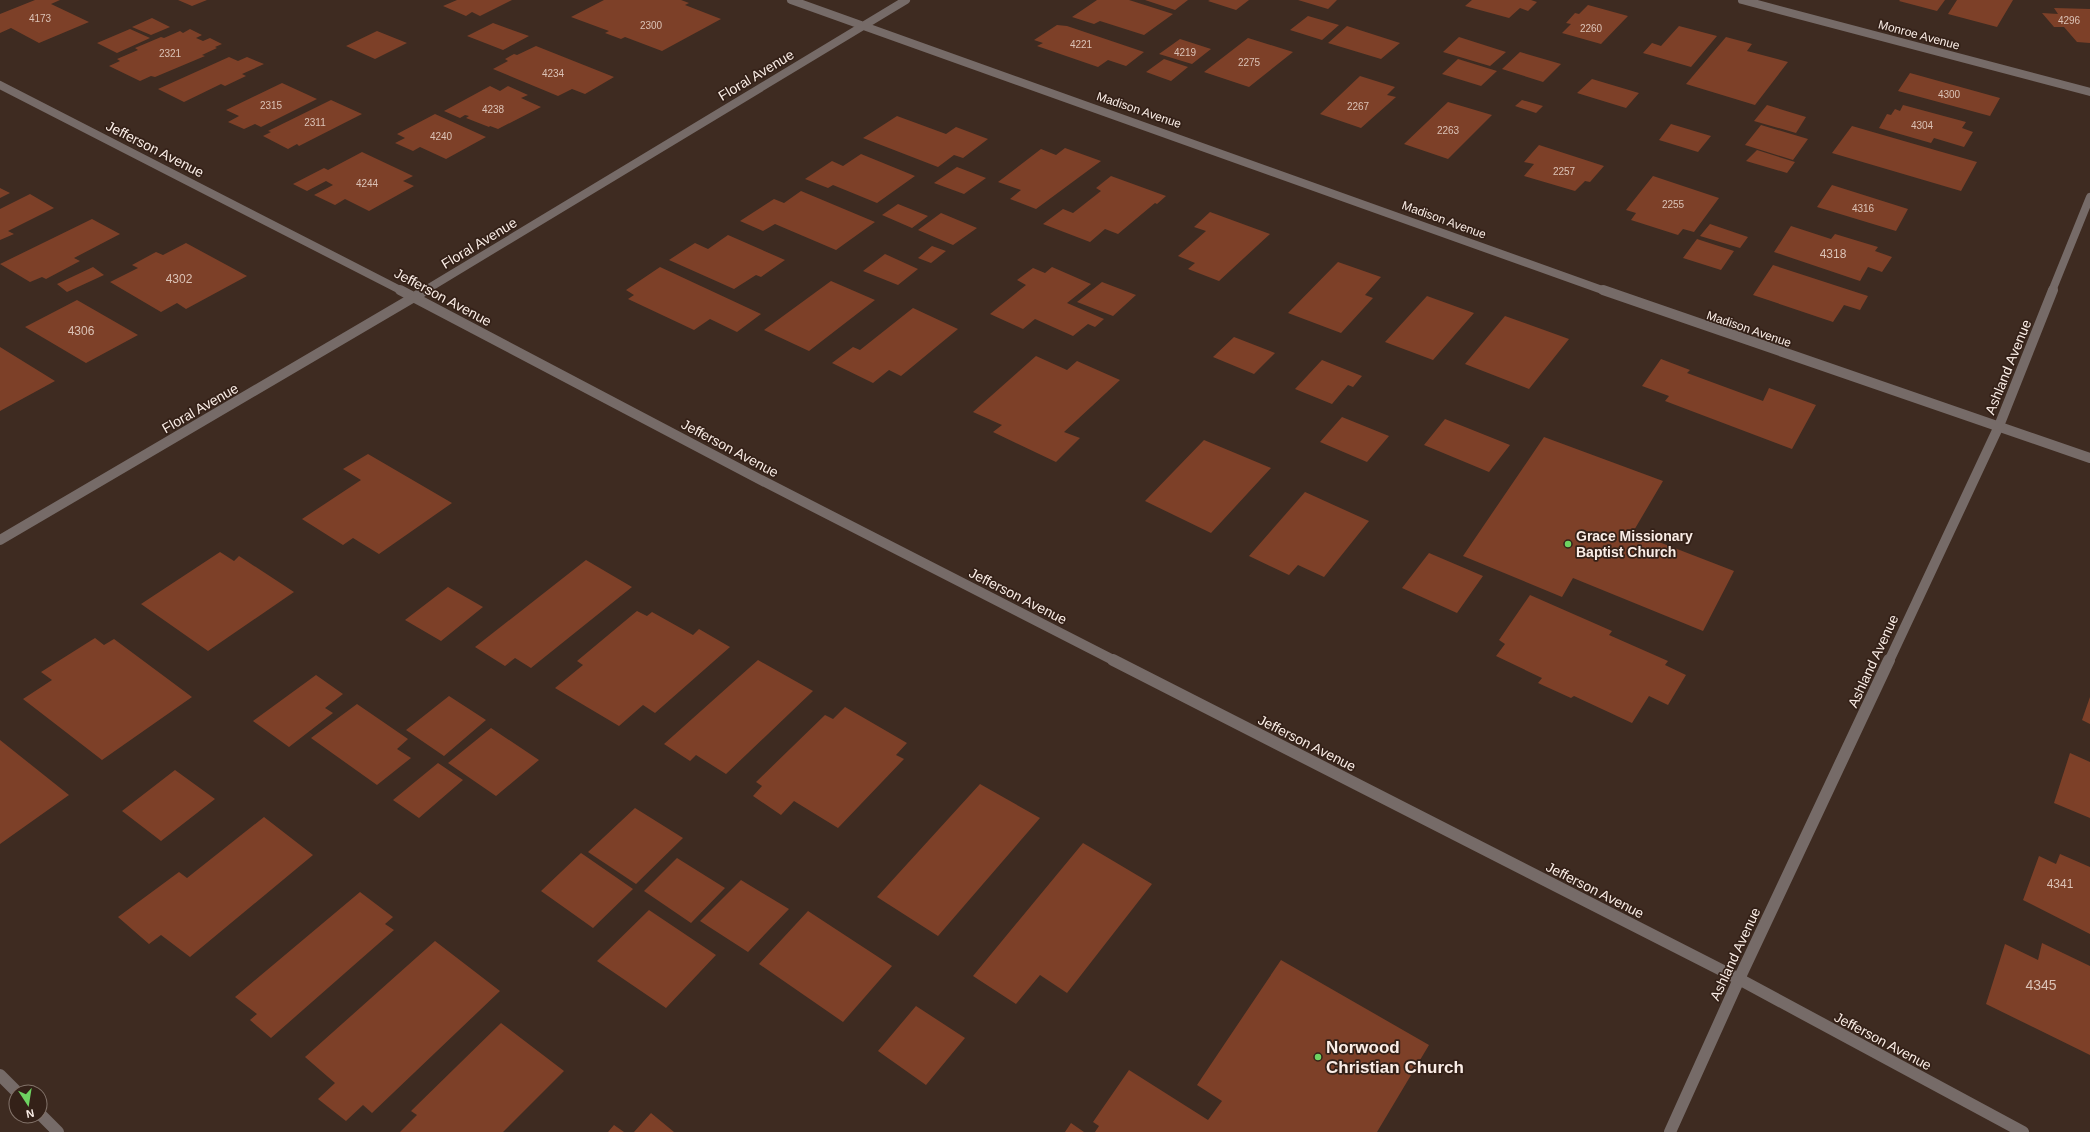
<svg xmlns="http://www.w3.org/2000/svg" width="2090" height="1132" font-family="Arial,sans-serif">
<rect width="100%" height="100%" fill="#3e2b21"/>
<!-- building -->
<path fill="#7d4028" d="M35 0H60L51 4 89 22 39 43 11 28 0 33V14Z
M178 0H207L192 6Z
M457 0H512L480 16 472 12 466 16 443 6Z
M604 0H681L689 3 685 5 721 19 662 51 625 37 621 39 605 33 609 31 571 17Z
M1097 0H1129L1173 14 1144 35 1100 21 1094 24 1072 17Z
M1145 0H1188L1175 10Z
M1210 0H1249L1236 10 1208 1Z
M1298 0H1337L1328 9Z
M1472 0H1531L1537 2 1528 11 1520 8 1509 18 1465 6Z
M1900 0H1945L1937 11 1899 1Z
M1957 0H2013L1997 27 1948 14Z
M1588 5 1628 16 1601 44 1562 33 1571 24 1566 23 1575 13 1579 14Z
M2054 8 2090 9V43L2077 42 2064 27H2054L2042 13 2058 14Z
M1308 16 1339 25 1322 40 1290 30Z
M152 18 170 27 151 35 132 27Z
M493 23 529 36 503 50 467 36Z
M1057 25 1067 26 1144 52 1126 66 1108 60 1098 67 1037 46 1043 43 1034 40Z
M1347 26 1400 43 1381 59 1328 43Z
M1679 26 1717 36 1691 67 1643 53 1652 43 1661 46Z
M130 29 150 38 117 53 97 43Z
M190 29 202 35 196 38 203 41 210 38 222 44 215 47 217 48 202 55 205 56 155 77 151 76 140 81 109 66 120 61 117 59 138 50 135 48 161 37 164 38 180 31 183 33Z
M377 31 407 43 375 59 346 46Z
M1459 37 1506 52 1490 66 1443 52Z
M1726 37 1752 44 1747 51 1788 62 1755 105 1686 84Z
M1248 38 1293 52 1249 87 1204 72Z
M1180 39 1211 49 1192 64 1159 54Z
M536 46 614 77 585 94 572 89 558 96 493 69 508 61 505 59 514 54 517 55Z
M1520 52 1561 64 1543 82 1502 69Z
M229 57 238 61 247 57 264 64 242 74 246 76 225 86 221 84 184 102 158 89Z
M1164 59 1188 67 1171 81 1146 72Z
M1458 59 1497 71 1481 86 1442 74Z
M1910 73 2000 98 1990 116 1898 91Z
M1360 76 1395 87 1387 95 1396 97 1361 128 1320 114Z
M1592 79 1639 93 1626 108 1577 93Z
M282 83 317 99 261 127 255 124 244 129 228 122 239 116 226 110Z
M490 86 500 91 508 86 528 95 521 98 541 107 498 129 490 126 489 127 466 118 469 116 465 115 460 118 444 111Z
M331 100 362 114 299 146 297 144 288 149 263 136 271 132 268 131Z
M1522 100 1543 106 1536 113 1515 106Z
M1448 102 1492 115 1448 159 1404 144Z
M1767 105 1806 117 1796 133 1754 121Z
M1903 105 1966 122 1962 128 1973 132 1964 147 1934 138 1931 143 1879 128 1887 114 1891 115 1895 109 1900 111Z
M435 114 486 137 446 159 420 147 413 151 395 143 405 138 397 134Z
M897 116 946 134 956 127 988 139 963 158 954 155 938 167 863 138Z
M1671 124 1711 136 1698 152 1659 140Z
M1761 125 1808 139 1793 160 1745 145Z
M1852 126 1935 150 1977 162 1961 191 1832 153Z
M1539 145 1604 166 1590 182 1585 181 1575 191 1524 176 1534 164 1524 162Z
M1065 148 1101 161 1036 209 1010 199 1021 190 998 182 1041 149 1056 155Z
M1757 150 1795 162 1787 173 1746 161Z
M362 152 413 176 403 181 414 186 369 211 345 199 335 205 314 195 333 185 326 181 307 191 293 184 324 168 328 170Z
M861 154 915 176 877 203 833 185 828 188 805 179 832 161 843 166Z
M957 167 986 178 964 194 934 183Z
M1111 176 1166 196 1157 204 1155 203 1118 234 1105 229 1090 242 1043 224 1063 209 1073 213 1101 191 1096 188Z
M1653 176 1719 198 1694 232 1683 229 1678 235 1631 220 1636 213 1626 210Z
M1832 185 1908 209 1896 231 1817 207Z
M0 188 10 193 0 198Z
M801 191 875 222 836 250 775 224 763 231 740 221 774 199 784 203Z
M30 194 54 208 8 231 14 234 0 240V209Z
M898 204 928 216 912 228 882 215Z
M1210 212 1270 234 1219 281 1188 269 1195 263 1178 256 1206 231 1194 227Z
M941 213 977 228 953 245 918 230Z
M92 219 120 234 74 258 80 261 46 279 42 277 30 282 0 264Z
M1710 224 1748 237 1740 248 1700 236Z
M1791 226 1831 239 1835 234 1878 247 1875 251 1892 257 1882 272 1868 267 1860 281 1774 252Z
M728 235 785 260 761 277 756 275 734 289 669 260 695 243 708 249Z
M1697 239 1734 251 1721 270 1683 258Z
M186 243 247 276 186 309 177 303 161 312 110 282 138 268 132 265 156 252 163 255Z
M932 246 946 251 931 263 918 258Z
M885 254 918 269 898 285 863 271Z
M1338 262 1381 277 1365 295 1373 298 1341 333 1288 313Z
M1773 265 1868 296 1860 310 1844 305 1833 322 1753 295Z
M93 267 104 275 67 292 57 284Z
M660 267 761 314 737 332 710 319 694 330 628 299 634 295 626 290Z
M1052 267 1091 284 1067 303 1104 319 1095 327 1088 324 1073 336 1035 319 1023 329 990 314 1026 285 1017 280 1033 268 1045 273Z
M831 281 875 300 809 351 764 330Z
M1102 282 1136 295 1113 316 1077 302Z
M1427 296 1474 313 1433 360 1385 342Z
M77 300 138 335 86 363 25 327Z
M913 308 958 329 901 376 889 370 873 383 832 363 853 347 860 350Z
M1505 316 1569 339 1529 389 1465 364Z
M1234 337 1275 353 1254 374 1213 357Z
M0 347 55 381 0 411Z
M1036 356 1067 370 1077 361 1120 380 1064 432 1080 438 1056 462 993 432 1002 425 973 412Z
M1661 359 1690 370 1687 373 1763 401 1769 388 1816 405 1792 449 1665 401 1669 396 1642 386Z
M1322 360 1362 376 1353 387 1348 385 1332 404 1295 389Z
M1342 417 1389 436 1367 462 1320 442Z
M1445 419 1510 445 1489 472 1424 445Z
M1544 437 1663 481 1633 532 1734 571 1703 631 1573 578 1562 597 1463 556Z
M1204 440 1271 468 1211 533 1145 501Z
M368 454 452 503 379 554 353 538 343 545 302 519 361 480 343 469Z
M1305 492 1369 521 1324 577 1298 565 1289 575 1249 556Z
M220 552 234 561 239 556 294 592 208 651 141 604Z
M1429 553 1483 576 1457 613 1402 588Z
M586 560 632 587 531 668 515 658 505 666 475 647Z
M448 587 483 607 441 641 405 620Z
M1530 595 1612 631 1609 635 1668 661 1665 665 1686 675 1668 705 1649 696 1632 723 1574 696 1571 698 1538 683 1542 678 1496 656 1505 644 1499 640Z
M637 611 647 616 652 612 693 635 699 629 730 647 655 713 643 705 619 726 555 688 583 665 577 661Z
M95 638 104 645 114 639 192 697 102 760 23 699 52 680 41 672Z
M758 660 813 691 726 774 696 755 690 761 664 744Z
M316 675 343 694 325 708 333 713 289 747 253 721Z
M449 696 486 720 444 756 406 730Z
M2090 697V724L2082 720Z
M357 704 408 739 397 749 411 758 377 785 311 738Z
M845 707 907 743 896 755 904 759 838 828 794 801 781 815 753 796 762 786 756 782 825 715 833 719Z
M491 728 539 760 496 796 448 763Z
M0 740 69 795 0 844Z
M2070 753 2090 762V818L2054 803Z
M438 763 463 780 419 818 393 800Z
M175 770 215 799 161 841 122 811Z
M980 784 1040 818 938 936 877 897Z
M635 808 683 838 636 884 588 852Z
M264 817 313 855 190 957 161 935 149 944 118 917 179 872 187 878Z
M1083 843 1152 884 1067 993 1040 975 1016 1004 973 976Z
M581 853 633 889 593 928 541 891Z
M2060 854 2090 867V934L2023 900 2039 856 2056 864Z
M677 858 725 888 691 923 644 891Z
M741 880 789 909 748 952 700 921Z
M360 892 393 917 385 924 394 930 271 1038 250 1020 257 1014 235 997Z
M649 910 716 955 666 1008 597 961Z
M808 911 892 966 843 1022 759 964Z
M435 941 500 991 372 1113 363 1105 346 1121 318 1099 335 1083 305 1057Z
M2042 943 2090 966V1055L1986 1004 2005 944 2038 960Z
M1281 960 1429 1045 1377 1132H1095L1099 1126 1093 1122 1129 1070 1208 1120 1222 1101 1197 1085Z
M916 1006 965 1038 926 1085 878 1051Z
M501 1023 564 1071 503 1132H400L417 1115 411 1111Z
M651 1113 674 1132H634Z
M1071 1123 1084 1132H1065Z
M614 1125 624 1132H608Z"/>
<g fill="none" stroke-linecap="round" stroke-linejoin="round">
<!-- street-far2 -->
<path stroke="#766b68" stroke-width="8" d="M791 0 1605 291
M1742 0 2090 92
M0 85 402 291
M424 291 906 0
M2052 291 2090 197"/>
<!-- street-far1 -->
<path stroke="#766b68" stroke-width="10" d="M400 290 763 481 1115 661
M1603 290 2090 458
M0 540 426 290
M1889 661 1999 426 2053 290"/>
<!-- street -->
<path stroke="#766b68" stroke-width="12" d="M1113 660 1739 979 2023 1132
M0 1075 17 1092
M40 1114 58 1132
M1670 1132 1739 979 1889 660"/>
</g>
<!-- markers -->
<g fill="#6ed361" stroke="#342118" stroke-width="1.5">
<circle cx="1568" cy="544" r="4"/>
<circle cx="1318" cy="1057" r="4"/>
</g>
<g text-anchor="middle" stroke-width="3.5" stroke-linejoin="round" paint-order="stroke">
<!-- far-number labels -->
<g font-size="10" fill="#dbc2b6">
<text x="40" y="22">4173</text>
<text x="2069" y="24">4296</text>
<text x="651" y="29">2300</text>
<text x="1591" y="32">2260</text>
<text x="1081" y="48">4221</text>
<text x="1185" y="56">4219</text>
<text x="170" y="57">2321</text>
<text x="1249" y="66">2275</text>
<text x="553" y="77">4234</text>
<text x="1949" y="98">4300</text>
<text x="271" y="109">2315</text>
<text x="1358" y="110">2267</text>
<text x="493" y="113">4238</text>
<text x="315" y="126">2311</text>
<text x="1922" y="129">4304</text>
<text x="1448" y="134">2263</text>
<text x="441" y="140">4240</text>
<text x="1564" y="175">2257</text>
<text x="367" y="187">4244</text>
<text x="1673" y="208">2255</text>
<text x="1863" y="212">4316</text>
</g>
<!-- far-street labels -->
<g font-size="12" fill="#faede6" stroke="#342118">
<text transform="translate(1919 35) rotate(15)" y="4">Monroe Avenue</text>
<text transform="translate(1139 110) rotate(19)" y="4">Madison Avenue</text>
<text transform="translate(1444 220) rotate(20)" y="4">Madison Avenue</text>
<text transform="translate(1749 329) rotate(19)" y="4">Madison Avenue</text>
</g>
<!-- number labels -->
<g font-size="12" fill="#dbc2b6">
<text x="1833" y="258">4318</text>
<text x="179" y="283">4302</text>
<text x="81" y="335">4306</text>
<text x="2060" y="888">4341</text>
</g>
<!-- street labels -->
<g font-size="14" fill="#faede6" stroke="#342118">
<text transform="translate(756 75) rotate(-31)" y="5">Floral Avenue</text>
<text transform="translate(155 149) rotate(27)" y="5">Jefferson Avenue</text>
<text transform="translate(479 243) rotate(-31)" y="5">Floral Avenue</text>
<text transform="translate(443 297) rotate(28)" y="5">Jefferson Avenue</text>
<text transform="translate(2008 367) rotate(-68)" y="5">Ashland Avenue</text>
<text transform="translate(200 408) rotate(-30)" y="5">Floral Avenue</text>
<text transform="translate(730 448) rotate(28)" y="5">Jefferson Avenue</text>
<text transform="translate(1018 596) rotate(27)" y="5">Jefferson Avenue</text>
<text transform="translate(1873 661) rotate(-65)" y="5">Ashland Avenue</text>
<text transform="translate(1307 743) rotate(27)" y="5">Jefferson Avenue</text>
<text transform="translate(1595 890) rotate(27)" y="5">Jefferson Avenue</text>
<text transform="translate(1735 954) rotate(-65)" y="5">Ashland Avenue</text>
<text transform="translate(1883 1041) rotate(28)" y="5">Jefferson Avenue</text>
</g>
<!-- poi labels -->
<g font-size="14" font-weight="bold" fill="#faede6" stroke="#342118" text-anchor="start">
<text x="1576" y="541">Grace Missionary<tspan x="1576" dy="16">Baptist Church</tspan></text>
</g>
<!-- near-number labels -->
<g font-size="14" fill="#dbc2b6">
<text x="2041" y="990">4345</text>
</g>
<!-- near-poi labels -->
<g font-size="17" font-weight="bold" fill="#faede6" stroke="#342118" text-anchor="start">
<text x="1326" y="1053">Norwood<tspan x="1326" dy="20">Christian Church</tspan></text>
</g>
</g>
<!-- north arrow -->
<g transform="translate(28 1104) rotate(168)"><circle r="19" fill="#342118" stroke="#83736a"/>
<path d="M0-3L7 15L0 10L-7 15Z" fill="#6ed361"/>
<text y="-6" font-size="11" font-weight="bold" text-anchor="middle" fill="#faede6">N</text>
</g>
</svg>
